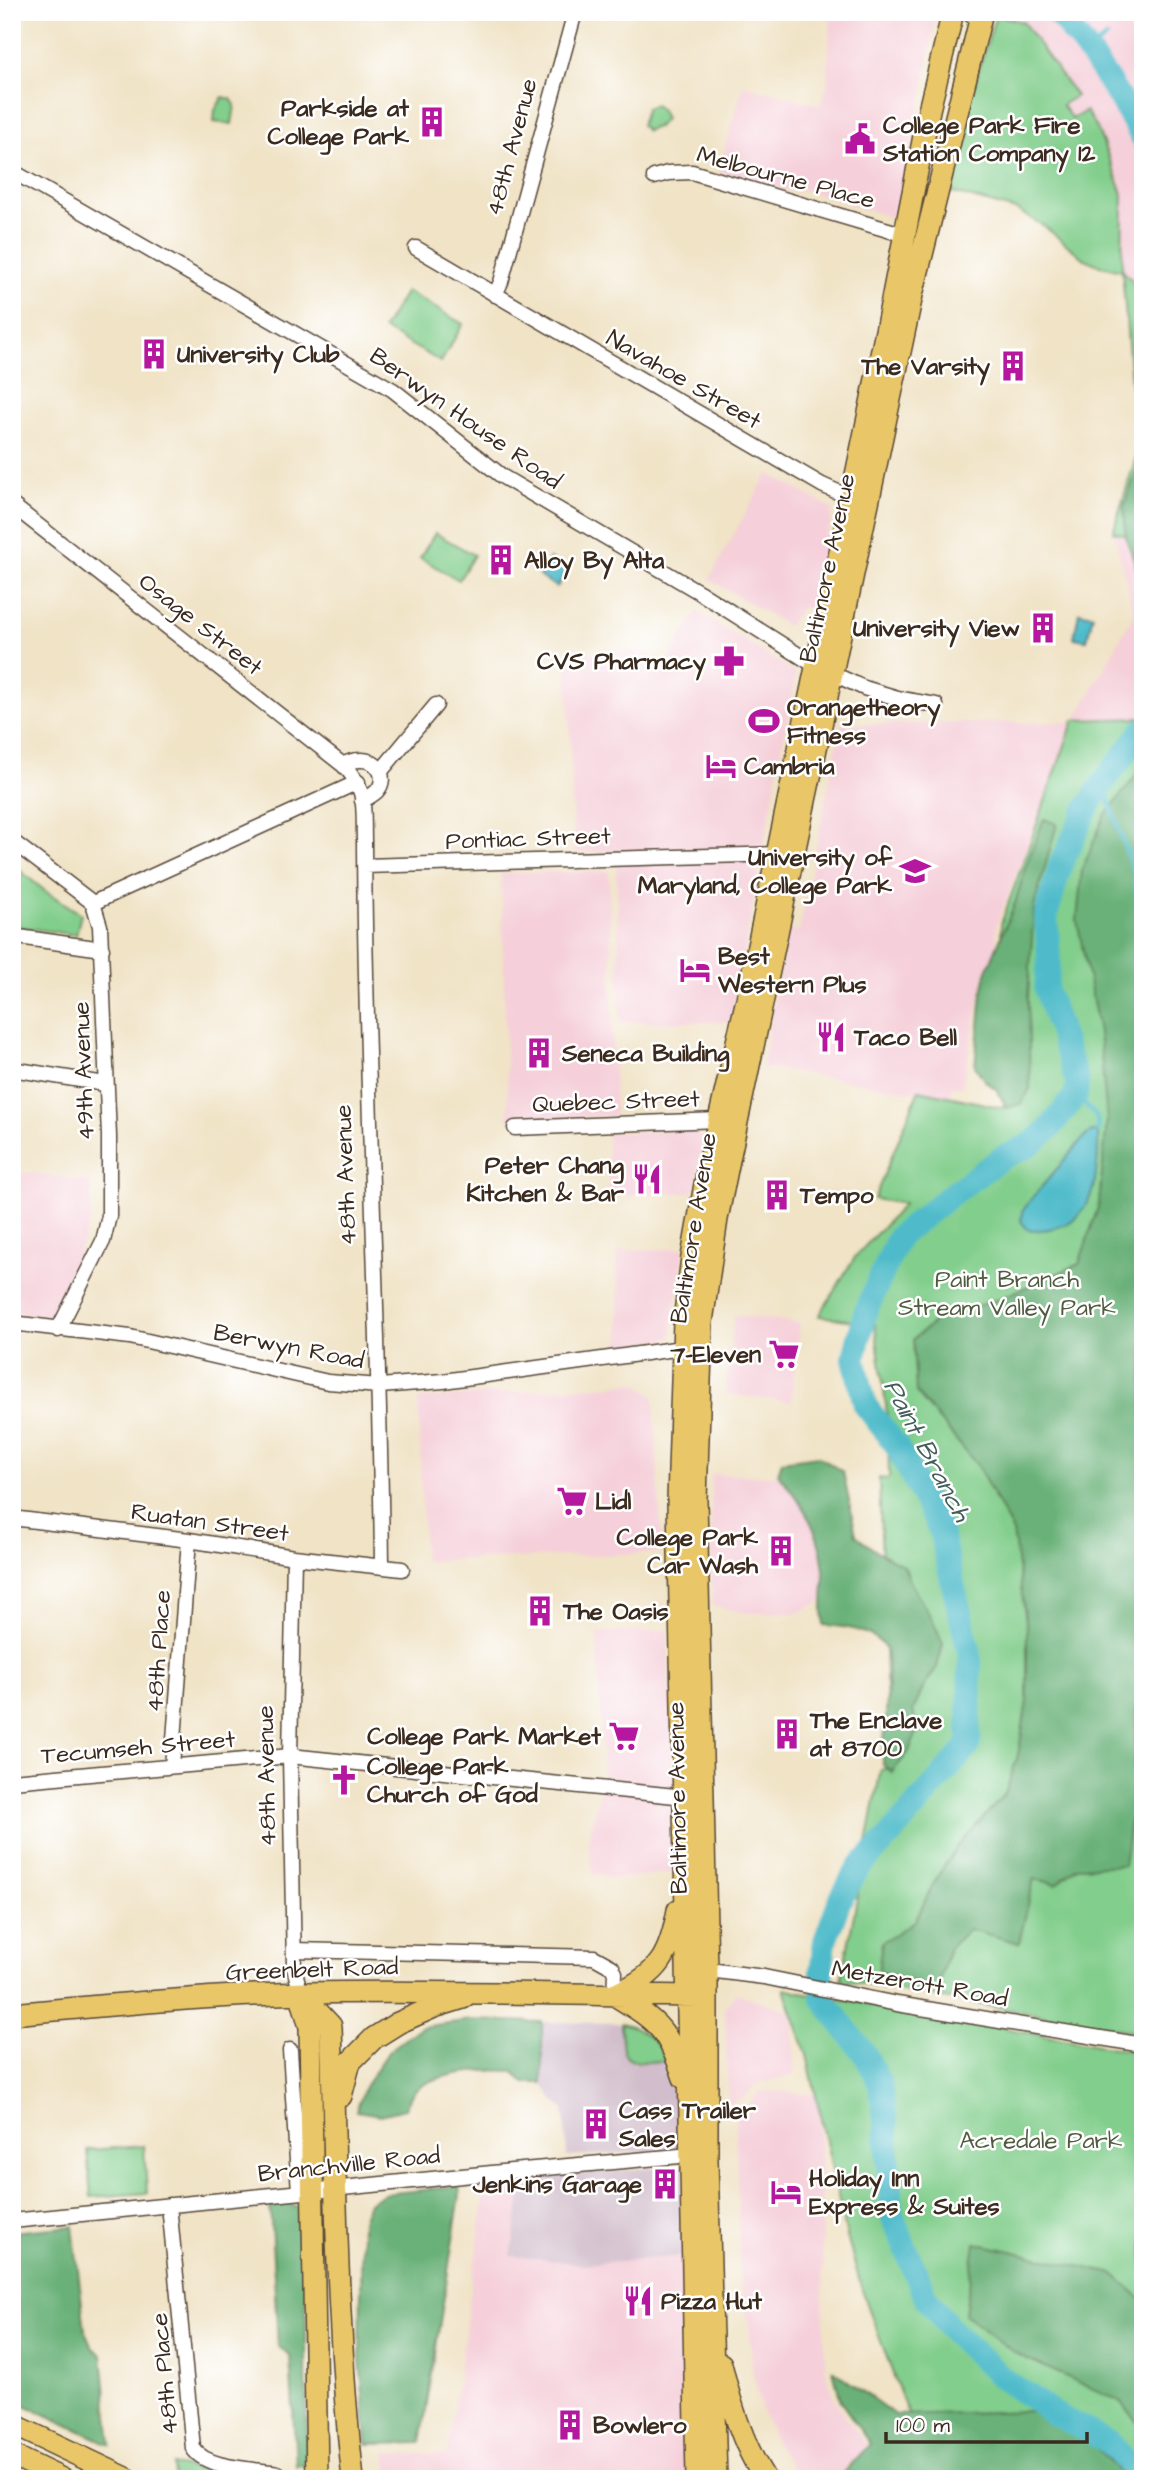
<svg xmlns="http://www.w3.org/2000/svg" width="1155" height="2491" font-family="'Architects Daughter',sans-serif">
<rect width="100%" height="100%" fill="#fff"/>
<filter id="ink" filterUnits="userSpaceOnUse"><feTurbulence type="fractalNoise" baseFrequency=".0143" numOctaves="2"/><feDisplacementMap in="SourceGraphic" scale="14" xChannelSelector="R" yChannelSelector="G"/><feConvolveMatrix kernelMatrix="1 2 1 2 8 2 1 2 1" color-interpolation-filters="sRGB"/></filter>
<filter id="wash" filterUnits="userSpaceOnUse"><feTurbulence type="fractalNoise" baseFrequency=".00686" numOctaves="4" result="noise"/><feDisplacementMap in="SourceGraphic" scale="28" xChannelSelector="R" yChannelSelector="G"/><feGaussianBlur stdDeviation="1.57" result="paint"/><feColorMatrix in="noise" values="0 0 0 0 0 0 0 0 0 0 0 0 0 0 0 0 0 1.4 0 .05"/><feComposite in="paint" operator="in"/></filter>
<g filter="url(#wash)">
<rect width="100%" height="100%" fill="#f0e3c6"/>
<!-- built -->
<path fill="#f5cfd9" d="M831 12H901L935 23 900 220 799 188 797 193 718 171 743 85 820 105 827 85Z
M998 12H1143V293L1123 272 1124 195 1098 130 1073 122 1063 106 1076 97 1062 77 997 16Z
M768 473 833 509 812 609 801 607 788 626 709 579Z
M1114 534 1143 539V720L1074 722 996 926 997 972 985 970 962 1087 952 1085 950 1098 762 1067 788 929 799 931 841 724 1074 722 1134 614Z
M697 611 796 673 731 1022H620L616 852 574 853 567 653 645 650V667L664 666Z
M609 871 615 1116 508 1119 501 873Z
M694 1130 704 1140 694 1192 609 1197 607 1133Z
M12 1170 91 1182V1213L86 1233 53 1317 12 1312Z
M684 1248 671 1338 620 1347 617 1251Z
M734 1315 800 1323 791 1402 725 1394Z
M638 1383 654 1397 662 1553 424 1561 418 1399Z
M711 1474 780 1476 799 1499 817 1533 824 1581 821 1601 797 1613H744L712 1605Z
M667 1630 673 1775 674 1872 618 1879 593 1874 588 1839 603 1778 597 1633Z
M736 1993 792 2012 796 2075 759 2083 744 2097 728 2104 725 2007Z
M760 2091 819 2094 825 2368 836 2403 867 2446 835 2479H801L777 2446 762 2411 753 2375 749 2327 740 2282 735 2106H748Z
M524 2179 512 2255 582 2264 686 2256 689 2479H389L386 2453 447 2455 486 2184Z"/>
<!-- industrial -->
<path fill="#d1bdcb" d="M542 2022 621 2023V2044L633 2063 666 2061 683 2148 567 2157 564 2109 553 2100 542 2083Z
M684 2165 686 2256 582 2264 511 2256 524 2179Z"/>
<!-- green -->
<path fill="#82ce8c" stroke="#5e7c55" stroke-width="2" d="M996 15 1023 22 1076 96 1062 105 1072 119 1086 111 1097 128 1123 194 1122 270 1143 292V538L1113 532 1137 454 1122 270 1100 266 1083 258 1044 226 1016 210 946 191 968 104Z
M223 97 231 99 235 105 232 124 214 122 215 110Z
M654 105 661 110 665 119 657 127 646 131 641 125 646 108Z
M406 291 463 324 441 362 383 329Z
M435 533 474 555 459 580 420 558Z
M1143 718V2033L841 1980C856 1910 867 1839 881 1769H889L879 1478 889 1479 888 1420 875 1324 819 1316 855 1257 904 1204 874 1199 919 1090 1004 1108 1001 924 1074 720Z
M12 864 45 891 81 914 76 935 12 926Z
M784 1989 1143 2053V2479H932L863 2293 847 2237 807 2055Z
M621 2023C643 2028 658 2040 666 2061 626 2063 622 2066 621 2023Z
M144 2146 147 2193 91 2197 87 2150Z
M173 2465 251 2479H174Z"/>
<!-- forest -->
<path fill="#69b178" stroke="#526e4b" stroke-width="2" d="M1143 463V586L1126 537 1124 506 1139 465Z
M1143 767V1694L1137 1695 1132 1809 1124 1865 1077 1867 1057 1884 1034 1879 1019 1943 969 1929 949 1948 937 1990 878 1972 882 1942 915 1921 937 1877 959 1844 1005 1794 1018 1755 1027 1701V1629L1013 1532 977 1465 916 1392 913 1339 940 1318 999 1299 1079 1264 1099 1204 1107 1121 1099 1032 1077 920 1082 870 1104 817Z
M1044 819 1057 824 1034 907 1028 998 1030 1089 1021 1104 1007 1108 997 1090 984 1080 975 1066 982 993 986 973 1015 903 1025 868Z
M818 1456 843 1472 856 1535 873 1549 904 1566 912 1585 934 1623 943 1644 937 1667 921 1692 913 1711 918 1731 908 1753 892 1772 883 1765C882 1742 894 1662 884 1647 872 1629 843 1627 824 1625 822 1610 823 1597 824 1582 825 1538 805 1506 778 1474L782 1461Z
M471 2020 542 2022V2083H524L513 2071C485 2069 438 2072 416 2090 410 2094 408 2103 405 2109L381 2115 356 2111 365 2087 389 2051 421 2027Z
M459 2186 460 2195 421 2443 367 2444 360 2360 362 2220 369 2203 384 2194Z
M287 2202 305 2213 307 2465 296 2466 290 2356 278 2346 270 2206Z
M73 2226 85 2331 92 2347 102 2355 111 2445 12 2399V2232Z
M975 2243 1114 2274 1143 2300V2429L1120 2401 1016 2354 965 2314Z
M833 2370 895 2415 1031 2411 1091 2441 1125 2479H838L870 2444 841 2402Z"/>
<!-- water -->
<path fill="#4fbbca" stroke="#457274" stroke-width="2" d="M550 559 567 570 557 587 539 576Z
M1079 612 1093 615 1087 640 1074 638Z
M1098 1131C1099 1185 1093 1234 1028 1230L1021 1221 1022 1212 1031 1199 1081 1141 1089 1133Z"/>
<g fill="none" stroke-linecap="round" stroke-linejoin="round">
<!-- stream -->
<path stroke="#4fbbca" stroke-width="4.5" d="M1089 51 1107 37
M1103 783 1134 874 1143 954
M1076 1095 1097 1117 1098 1131"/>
<!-- river -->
<path stroke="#4fbbca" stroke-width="24" d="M1056 12C1091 51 1118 93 1143 139
M1142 2479 1109 2442 1056 2415 1002 2378 955 2334 926 2298 892 2216 886 2123 880 2084 866 2056 823 1999 821 1972 825 1941 839 1902 858 1868 888 1838 969 1745 970 1655 940 1530 896 1445 865 1405 854 1358 866 1310 899 1236 953 1193 1003 1157 1028 1146 1049 1129 1076 1095 1077 1081 1046 989 1049 962 1046 915 1061 864 1086 810 1103 783 1143 730"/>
</g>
</g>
<g filter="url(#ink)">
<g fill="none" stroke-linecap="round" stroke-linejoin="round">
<!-- minor casing -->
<g stroke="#564637" stroke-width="17">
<path id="minor" d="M965 12 981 17
M12 171 393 390 503 477 699 592 816 666 864 688 901 699 936 705
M654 177 668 173 692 172 905 235
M416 248 822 485 851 498
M495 295 501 282 575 12
M12 505 343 765C368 789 363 808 364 840 365 1083 380 1325 382 1567
M343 765C348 762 354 760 360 760 377 759 389 777 377 791 373 795 367 798 362 801
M381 771 436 705
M12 841 93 903 100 926 109 1136V1216L103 1241 58 1330
M364 866 777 854
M93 903 358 782
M12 936 102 949
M12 1069 105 1084
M515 1128 718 1120
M12 1323 130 1337 328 1382 380 1386 443 1381 682 1348
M12 1518 189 1540 294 1557 402 1569
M294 1557 290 1756 294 1968 301 1994
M172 1766 189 1540
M12 1781 290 1756 685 1797
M294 1950 594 1957 612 1967 615 1973 614 1995
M701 1969 764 1977 897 2004 1143 2045
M290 2050 299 2192
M169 2205 193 2448C205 2469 255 2469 278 2473
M12 2221 512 2171 691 2155"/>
</g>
<!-- primary casing -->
<g stroke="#564637" stroke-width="24">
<path id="primary" d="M301 1994 331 2026C336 2177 336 2328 353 2479
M616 1994C660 1974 670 1955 678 1910
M616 1996C659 2022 668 2030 684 2078
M302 1999 310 2027 317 2479
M12 2014C109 2005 206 1996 304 1993 437 1990 569 1995 702 1996
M341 2096 350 2062 374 2038 398 2023 434 2007 463 1998
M721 2364C731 2405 742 2443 765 2479
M12 2424 128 2479
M12 2455 62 2479
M697 2479 678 1500 684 1321 692 1257 708 1167 747 999 886 331 929 110 953 12
M716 2479 707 2160V1969L696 1499 702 1322 717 1219 730 1155 912 295 982 12"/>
</g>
<!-- minor -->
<use href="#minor" stroke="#fff" stroke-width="14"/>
<!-- primary -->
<use href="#primary" stroke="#e9c769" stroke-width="21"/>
</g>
</g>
<!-- icons -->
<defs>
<g id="building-bare" transform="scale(2.415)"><path d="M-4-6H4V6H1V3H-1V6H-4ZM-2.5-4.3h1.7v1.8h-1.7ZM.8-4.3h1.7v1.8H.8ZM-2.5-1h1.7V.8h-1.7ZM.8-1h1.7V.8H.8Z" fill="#b5179e" stroke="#fff" stroke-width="2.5" paint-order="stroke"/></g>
<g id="civic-bare" transform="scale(2.415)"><path d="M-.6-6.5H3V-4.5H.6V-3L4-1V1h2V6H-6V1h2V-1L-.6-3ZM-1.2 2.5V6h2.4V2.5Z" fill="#b5179e" stroke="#fff" stroke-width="2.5" paint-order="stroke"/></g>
<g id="pharmacy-bare" transform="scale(2.415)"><path d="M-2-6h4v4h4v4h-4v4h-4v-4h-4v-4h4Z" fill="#b5179e" stroke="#fff" stroke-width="2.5" paint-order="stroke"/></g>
<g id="stadium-bare" transform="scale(2.415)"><path d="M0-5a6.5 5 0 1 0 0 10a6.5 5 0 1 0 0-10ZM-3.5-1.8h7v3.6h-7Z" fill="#b5179e" stroke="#fff" stroke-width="2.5" paint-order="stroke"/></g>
<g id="hotel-bare" transform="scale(2.415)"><path d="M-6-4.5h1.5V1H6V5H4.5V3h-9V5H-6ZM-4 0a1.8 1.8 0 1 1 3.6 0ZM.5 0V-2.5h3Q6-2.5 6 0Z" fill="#b5179e" stroke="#fff" stroke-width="2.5" paint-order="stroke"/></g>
<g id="university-bare" transform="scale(2.415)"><path d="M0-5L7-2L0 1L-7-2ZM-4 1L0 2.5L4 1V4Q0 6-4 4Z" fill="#b5179e" stroke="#fff" stroke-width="2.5" paint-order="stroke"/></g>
<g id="restaurant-bare" transform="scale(2.415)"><path d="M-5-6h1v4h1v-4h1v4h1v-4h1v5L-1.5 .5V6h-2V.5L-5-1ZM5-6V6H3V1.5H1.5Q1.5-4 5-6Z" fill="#b5179e" stroke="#fff" stroke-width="2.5" paint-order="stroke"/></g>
<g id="supermarket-bare" transform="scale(2.415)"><path d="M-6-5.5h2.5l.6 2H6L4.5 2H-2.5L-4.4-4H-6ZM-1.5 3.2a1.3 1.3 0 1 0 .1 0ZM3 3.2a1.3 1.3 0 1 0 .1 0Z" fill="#b5179e" stroke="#fff" stroke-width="2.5" paint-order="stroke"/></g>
<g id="church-bare" transform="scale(2.415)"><path d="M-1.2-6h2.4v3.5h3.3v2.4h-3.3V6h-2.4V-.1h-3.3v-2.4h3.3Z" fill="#b5179e" stroke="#fff" stroke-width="2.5" paint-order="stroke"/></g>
</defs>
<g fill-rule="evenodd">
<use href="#building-bare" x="432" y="122"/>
<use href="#civic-bare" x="860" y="139"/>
<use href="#building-bare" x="154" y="354"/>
<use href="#building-bare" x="1013" y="366"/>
<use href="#building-bare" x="501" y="560"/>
<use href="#building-bare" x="1043" y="628"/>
<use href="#pharmacy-bare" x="729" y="661"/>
<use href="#stadium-bare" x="764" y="721"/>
<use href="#hotel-bare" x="721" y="766"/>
<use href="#university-bare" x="915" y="871"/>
<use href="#hotel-bare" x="695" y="970"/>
<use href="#restaurant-bare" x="831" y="1037"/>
<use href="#building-bare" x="539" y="1053"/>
<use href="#restaurant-bare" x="647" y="1179"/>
<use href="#building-bare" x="777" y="1195"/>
<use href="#supermarket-bare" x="784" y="1354"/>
<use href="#supermarket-bare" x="572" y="1501"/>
<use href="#building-bare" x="781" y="1551"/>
<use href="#building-bare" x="540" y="1611"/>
<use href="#building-bare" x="787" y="1734"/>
<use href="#supermarket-bare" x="624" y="1736"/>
<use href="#church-bare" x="344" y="1780"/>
<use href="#building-bare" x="596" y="2124"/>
<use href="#building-bare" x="665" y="2184"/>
<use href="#hotel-bare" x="786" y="2192"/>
<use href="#restaurant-bare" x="638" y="2301"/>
<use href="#building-bare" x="570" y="2425"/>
</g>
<g text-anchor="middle" stroke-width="5" stroke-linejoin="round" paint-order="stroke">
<!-- poi labels -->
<g font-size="24" font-weight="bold" fill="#3b2a1e" stroke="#fff" text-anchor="start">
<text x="409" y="116" text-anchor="end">Parkside at<tspan x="409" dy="28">College Park</tspan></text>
<text x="883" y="133">College Park Fire<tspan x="883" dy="28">Station Company 12</tspan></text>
<text x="177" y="362">University Club</text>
<text x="990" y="374" text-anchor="end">The Varsity</text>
<text x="524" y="568">Alloy By Alta</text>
<text x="1020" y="636" text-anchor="end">University View</text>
<text x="706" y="669" text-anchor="end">CVS Pharmacy</text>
<text x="787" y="715">Orangetheory<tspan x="787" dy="28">Fitness</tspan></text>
<text x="744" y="774">Cambria</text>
<text x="892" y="865" text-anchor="end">University of<tspan x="892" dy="28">Maryland, College Park</tspan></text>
<text x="718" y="964">Best<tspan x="718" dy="28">Western Plus</tspan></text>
<text x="854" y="1045">Taco Bell</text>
<text x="562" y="1061">Seneca Building</text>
<text x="624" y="1173" text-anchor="end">Peter Chang<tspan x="624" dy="28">Kitchen &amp; Bar</tspan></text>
<text x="800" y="1203">Tempo</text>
<text x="761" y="1362" text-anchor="end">7-Eleven</text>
<text x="595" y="1509">Lidl</text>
<text x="758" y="1545" text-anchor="end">College Park<tspan x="758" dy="28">Car Wash</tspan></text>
<text x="563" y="1619">The Oasis</text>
<text x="810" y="1728">The Enclave<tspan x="810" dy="28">at 8700</tspan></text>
<text x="601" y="1744" text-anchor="end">College Park Market</text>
<text x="367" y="1774">College Park<tspan x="367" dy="28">Church of God</tspan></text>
<text x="619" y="2118">Cass Trailer<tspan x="619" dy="28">Sales</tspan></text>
<text x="809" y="2186">Holiday Inn<tspan x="809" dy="28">Express &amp; Suites</tspan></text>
<text x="642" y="2192" text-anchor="end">Jenkins Garage</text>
<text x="661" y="2309">Pizza Hut</text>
<text x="593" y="2433">Bowlero</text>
</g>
<!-- street labels -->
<g font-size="24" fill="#3b2a1e" stroke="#fff">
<text transform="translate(511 147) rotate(-75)" y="8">48th Avenue</text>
<text transform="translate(786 177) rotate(15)" y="8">Melbourne Place</text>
<text transform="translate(684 379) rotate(30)" y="8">Navahoe Street</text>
<text transform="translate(466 418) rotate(35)" y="8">Berwyn House Road</text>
<text transform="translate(827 568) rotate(-78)" y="8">Baltimore Avenue</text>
<text transform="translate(201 624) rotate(38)" y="8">Osage Street</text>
<text transform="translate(528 838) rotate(-2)" y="8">Pontiac Street</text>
<text transform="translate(83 1071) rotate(-92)" y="8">49th Avenue</text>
<text transform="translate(616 1101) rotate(-2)" y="8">Quebec Street</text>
<text transform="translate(345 1175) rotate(-92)" y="8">48th Avenue</text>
<text transform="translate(693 1228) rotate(-81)" y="8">Baltimore Avenue</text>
<text transform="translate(289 1346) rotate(11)" y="8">Berwyn Road</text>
<text transform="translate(210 1522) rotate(8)" y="8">Ruatan Street</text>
<text transform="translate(158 1651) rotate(-86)" y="8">48th Place</text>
<text transform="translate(138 1747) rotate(-5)" y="8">Tecumseh Street</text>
<text transform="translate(266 1776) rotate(-91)" y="8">48th Avenue</text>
<text transform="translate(677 1798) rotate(-91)" y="8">Baltimore Avenue</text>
<text transform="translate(312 1969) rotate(-2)" y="8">Greenbelt Road</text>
<text transform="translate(920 1983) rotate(10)" y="8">Metzerott Road</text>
<text transform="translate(349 2164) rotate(-6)" y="8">Branchville Road</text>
<text transform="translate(164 2374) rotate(-95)" y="8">48th Place</text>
</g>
<!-- park labels -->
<g font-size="24" fill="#505b3f" stroke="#fff">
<text x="1007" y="1287">Paint Branch<tspan x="1007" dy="28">Stream Valley Park</tspan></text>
<text x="1041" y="2148">Acredale Park</text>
</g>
<!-- water labels -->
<g font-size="26" font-style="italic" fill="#425d5a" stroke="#fff">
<text transform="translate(928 1450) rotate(62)" y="9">Paint Branch</text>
</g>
</g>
<!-- margin -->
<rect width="1155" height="2491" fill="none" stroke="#fff" stroke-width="42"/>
<!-- scale -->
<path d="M886 2432v10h201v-10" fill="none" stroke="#3b2a1e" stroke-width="3.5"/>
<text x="896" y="2432" font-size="21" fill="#3b2a1e" stroke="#ffffff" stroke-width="5" paint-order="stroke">100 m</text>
</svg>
